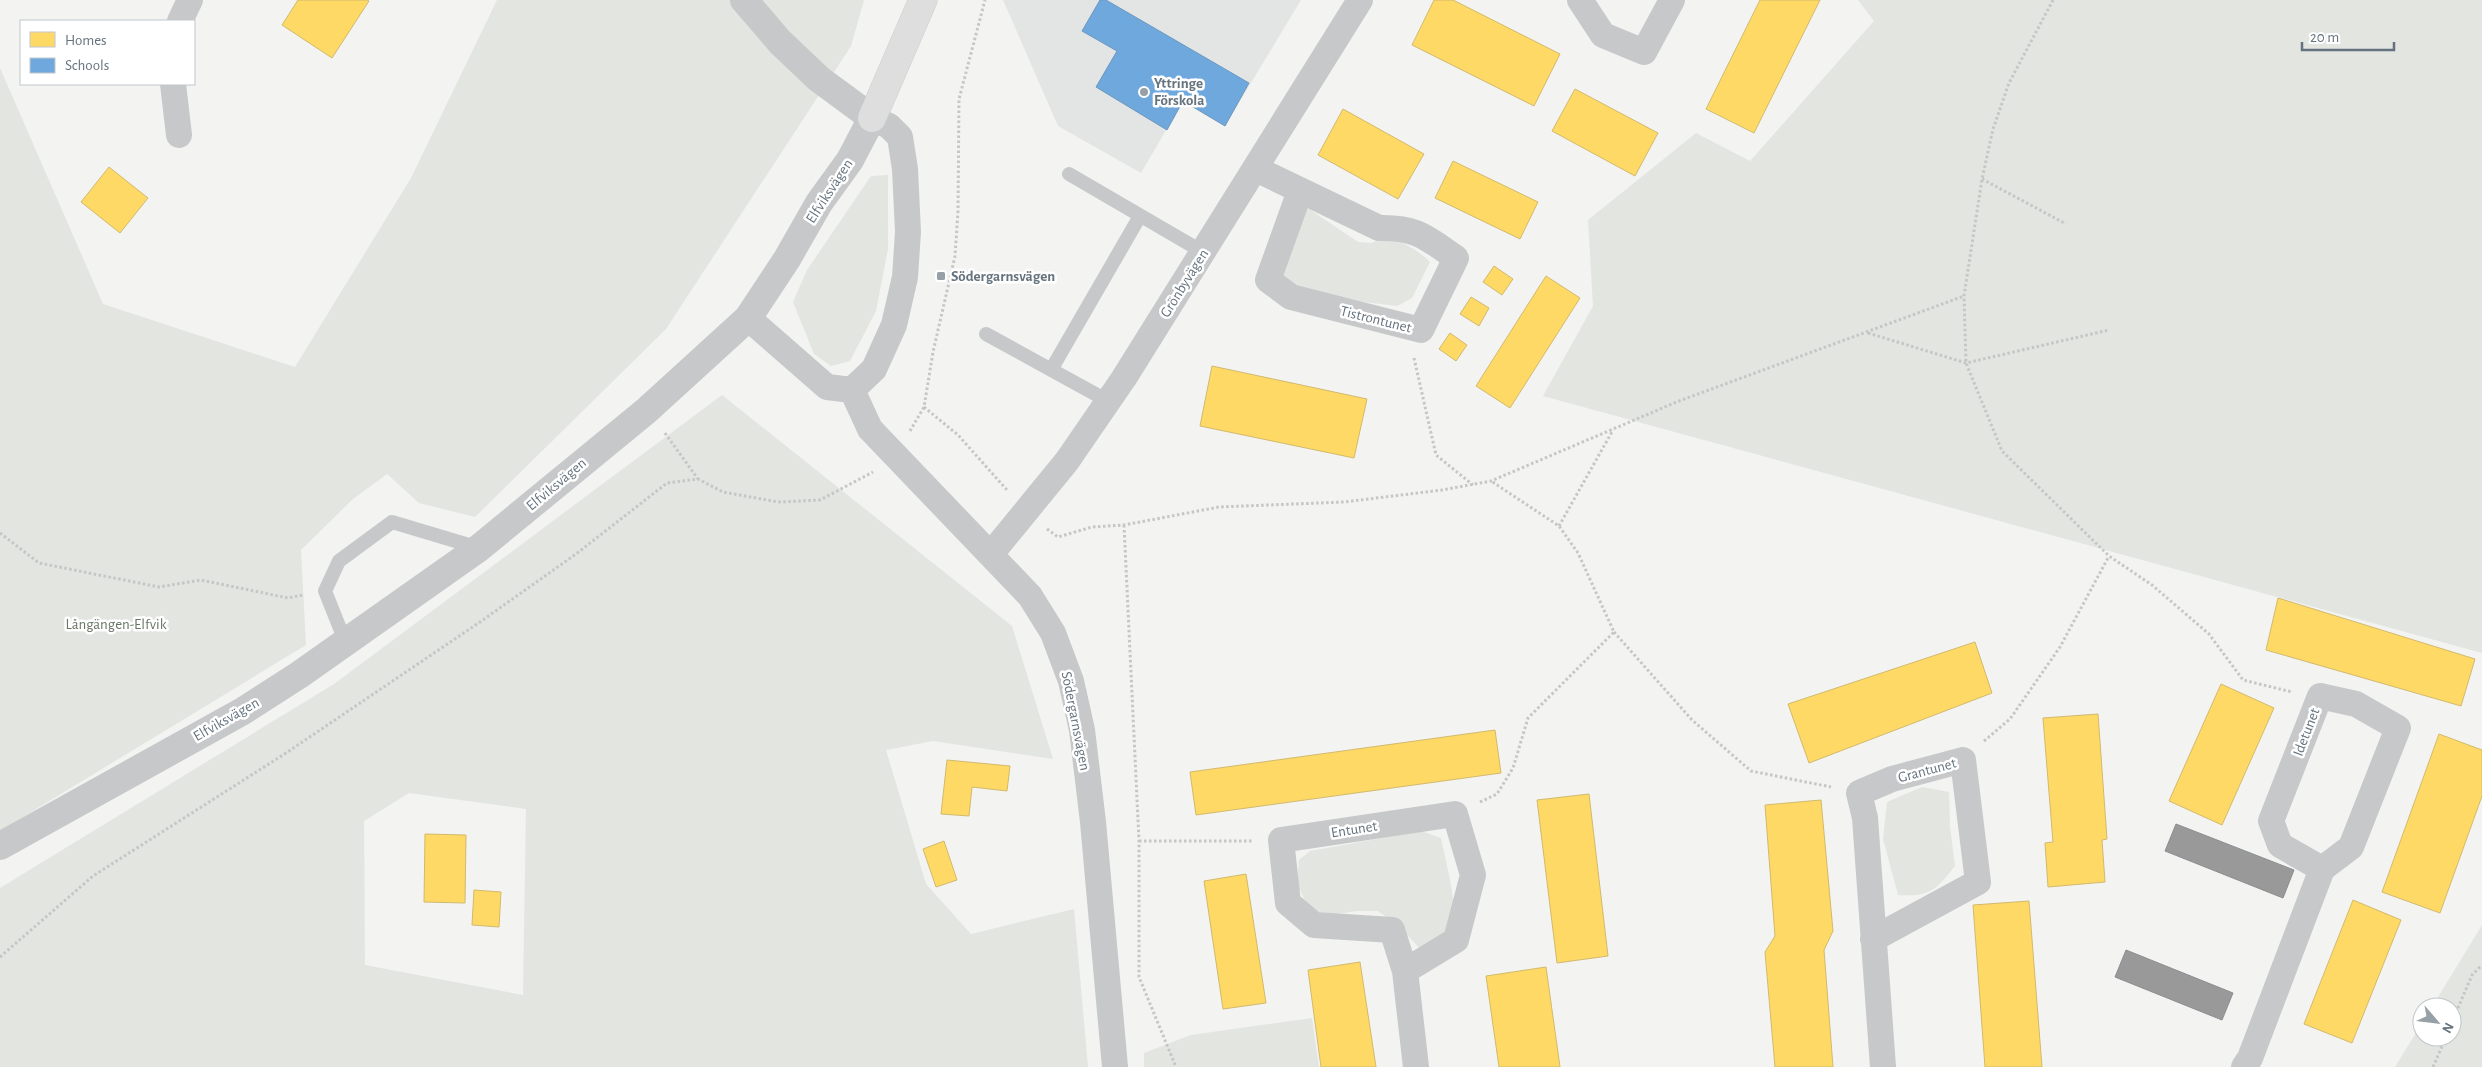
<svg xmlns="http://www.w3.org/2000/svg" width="2482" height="1067" font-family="'Alegreya Sans',sans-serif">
<rect width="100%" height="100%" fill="#f3f3f1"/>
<!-- built -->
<path fill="#e3e4e4" d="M1003 0H1301L1225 126 1183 101 1141 173 1058 126Z"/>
<!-- green -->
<path fill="#e2e5e0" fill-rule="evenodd" d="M497 0H864L851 46 666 329 475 517 419 503 387 474 353 499 301 550 306 645 0 831V68L103 304 295 367 411 178Z
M1858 0H2482V653L1543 396 1593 306 1588 220 1696 133 1750 161 1874 21Z
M888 175V249L876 311 850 361 831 366 814 354 793 302 807 270 871 176Z
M1309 209 1358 242 1371 243 1388 236C1404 243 1418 250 1430 262L1412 298 1397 306 1364 302 1293 287 1280 275 1302 212Z
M722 395 1012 626 1053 759 933 741 886 750 926 884 971 934 1074 909 1088 1067H0V888L334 684ZM409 793 526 809 523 995 365 965 364 821Z
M1922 787 1949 792 1950 827 1955 866C1936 890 1930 897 1898 895L1883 839 1887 802Z
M1421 831 1441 838C1444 855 1459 909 1453 923 1448 936 1433 944 1422 951L1401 928 1378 911H1356L1327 916 1309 909 1297 884 1299 860 1310 851Z
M2482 925V1067H2395L2422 1023V1037H2452V1007H2432Z
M1312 1018 1319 1067H1144V1053L1191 1035Z"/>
<!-- homes -->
<path fill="#ffd966" stroke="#d1ba6d" d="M298 0H367L369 1 332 58 282 25Z
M1434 0H1453L1560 54 1534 106 1412 45Z
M1760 0H1820L1754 133 1706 109Z
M1575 89 1658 133 1635 176 1552 131Z
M1343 109 1424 154 1398 199 1318 155Z
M1453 161 1538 202 1520 239 1435 198Z
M109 167 148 198 120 233 81 202Z
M1494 266 1513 279 1502 295 1483 282Z
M1546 276 1580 298 1510 408 1476 386Z
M1471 297 1489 308 1479 326 1460 314Z
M1450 333 1467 345 1456 361 1439 349Z
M1212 366 1367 399 1354 458 1200 426Z
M2278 598 2475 659 2461 706 2266 650Z
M1975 642 1992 693 1809 763 1788 704Z
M2221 684 2274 708 2222 825 2169 801Z
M2098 714 2107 839 2102 840 2105 882 2048 887 2045 843 2053 842 2043 718Z
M1495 730 1501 773 1196 815 1190 772Z
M2439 734 2482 750V796L2440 913 2382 892Z
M947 760 1010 766 1007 791 972 787 969 816 941 814Z
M1589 794 1608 956 1557 963 1537 800Z
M1821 800 1833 931 1824 950 1833 1067H1775L1765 952 1775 936 1765 805Z
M425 834 466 835 465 903 424 902Z
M944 841 957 880 936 887 923 849Z
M1246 874 1266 1003 1223 1009 1204 881Z
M474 890 501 892 499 927 472 925Z
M2353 900 2401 920 2352 1043 2304 1024Z
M2029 901 2042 1067H1985L1973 905Z
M1360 962 1376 1067H1321L1308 970Z
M1546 967 1560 1067H1499L1486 976Z"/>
<!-- schools -->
<path fill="#6fa8dc" stroke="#6c98c0" d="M1100 0H1106L1249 83 1225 126 1183 101 1167 130 1096 87 1117 51 1082 31Z"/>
<!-- industry -->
<path fill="#999" stroke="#898e91" d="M2176 824 2294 870 2283 898 2165 851Z
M2126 950 2233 993 2222 1020 2115 977Z"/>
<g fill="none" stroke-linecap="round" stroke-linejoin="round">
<!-- secondary casing -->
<g stroke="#cfcfcf" stroke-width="29">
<path id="secondary" d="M872 118 923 0"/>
</g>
<!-- path -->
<path stroke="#c5c6c6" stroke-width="3" stroke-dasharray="2.5 2.5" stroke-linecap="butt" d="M2053 0 2009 83 1993 129 1982 179 1964 296 1966 363 2002 451 2109 556 2152 585 2209 634 2243 680 2292 692
M1982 179 2066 224
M1868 333 1966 363 2109 330
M1414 358 1436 455 1473 485
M924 407 958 435 1007 490
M910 431 924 407 933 352 955 256 958 211 959 99 985 0
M665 433 698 479
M1124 525 1139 841V977L1176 1067
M1559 526 1613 430
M1047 529 1058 537 1092 527 1124 525 1219 507 1344 502 1442 490 1491 481 1679 401 1964 296
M0 533 39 563 159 587 201 580 288 598 303 595
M1614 632 1692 720 1751 771 1831 787
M1984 741 2010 719 2060 647 2109 556
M1480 802 1497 794 1513 768 1528 718 1614 632 1578 553 1559 526 1491 481
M1139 841H1253
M0 957 93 876 286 753 480 622 576 554 667 483 698 479 723 492 778 502 820 500 873 472
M2452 1022 2472 975 2482 965
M2433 1067 2446 1037"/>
<!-- service -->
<path stroke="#c7c8c9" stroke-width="14" d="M1069 174 1203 252
M986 334 1108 401
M1051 370 1140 216
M345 641 325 591 339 561 392 522 479 548"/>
<!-- minor -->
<path stroke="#c7c8c9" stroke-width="26" d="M1580 0 1603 35 1644 52 1672 0
M180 21 190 0
M173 84 179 135
M1256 169 1379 228C1417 227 1427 238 1456 258L1421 330 1291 297 1268 280 1300 191
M748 318 827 387 852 390
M852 390 870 429 1030 596 1053 633 1071 681 1082 730 1093 822 1115 1067
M852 390 874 369 894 325 905 277 908 232 905 169 900 137 889 126 872 118
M991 554 1067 461 1124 378 1360 0
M1873 939 1978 882 1963 760 1892 779 1859 793 1865 818 1883 1067
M1405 971 1456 940 1473 875 1455 814 1281 840 1288 903 1314 925 1392 930 1405 971 1416 1067
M2244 1067 2250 1058 2322 869 2351 847 2398 728 2356 704 2320 696 2271 821 2280 845 2322 869"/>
<!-- tertiary -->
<path stroke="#c7c8c9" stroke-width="28" d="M0 846 243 711 299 675 479 548 646 411 748 318 787 259 819 203 850 160 872 118 819 79 780 42 744 0"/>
<!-- secondary -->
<use href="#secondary" stroke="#dddedd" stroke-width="28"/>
</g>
<!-- markers -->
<g fill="#97a0a6" stroke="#fff" stroke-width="2">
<circle cx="1144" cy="92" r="5"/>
<rect x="936" y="271" width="10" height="10" rx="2.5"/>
</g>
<g text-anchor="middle" stroke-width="5" stroke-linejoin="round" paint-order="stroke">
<!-- poi labels -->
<g font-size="15" font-weight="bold" fill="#65737e" stroke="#fff" text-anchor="start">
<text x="1154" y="88">Yttringe<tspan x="1154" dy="17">Förskola</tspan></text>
<text x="951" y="281">Södergarnsvägen</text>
</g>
<!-- street labels -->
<g font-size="15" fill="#65737e" stroke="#fff">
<text transform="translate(829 191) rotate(-57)" y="5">Elfviksvägen</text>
<text transform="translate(1184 283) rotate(-58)" y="5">Grönbyvägen</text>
<text transform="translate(1376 319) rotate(14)" y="5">Tistrontunet</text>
<text transform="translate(556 484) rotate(-40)" y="5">Elfviksvägen</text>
<text transform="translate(226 719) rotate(-30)" y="5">Elfviksvägen</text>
<text transform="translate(1076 721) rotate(79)" y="5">Södergarnsvägen</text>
<text transform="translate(2306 732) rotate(-69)" y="5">Idetunet</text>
<text transform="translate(1927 770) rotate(-15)" y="5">Grantunet</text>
<text transform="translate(1354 829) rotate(-9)" y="5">Entunet</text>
</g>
<!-- park labels -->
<g font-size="15" fill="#677663" stroke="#fff">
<text x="116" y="629">Långängen-Elfvik</text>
</g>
</g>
<!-- legend -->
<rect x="20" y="20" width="175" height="65" fill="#ffffff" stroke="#c1c7cb"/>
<rect x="30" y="32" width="25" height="15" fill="#ffd966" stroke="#c1c7cb"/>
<text x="65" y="45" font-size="15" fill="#65737e">Homes</text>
<rect x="30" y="58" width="25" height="15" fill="#6fa8dc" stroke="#c1c7cb"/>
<text x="65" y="70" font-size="15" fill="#65737e">Schools</text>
<!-- north arrow -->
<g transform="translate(2437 1022) rotate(118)"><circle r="24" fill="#ffffff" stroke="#c1c7cb"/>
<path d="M0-4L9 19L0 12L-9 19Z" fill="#97a0a6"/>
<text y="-8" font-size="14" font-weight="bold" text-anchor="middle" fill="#65737e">N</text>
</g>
<!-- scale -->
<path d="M2302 42v8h92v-8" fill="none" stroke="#65737e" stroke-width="2.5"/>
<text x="2310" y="42" font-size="15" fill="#65737e" stroke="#ffffff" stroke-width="4" paint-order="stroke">20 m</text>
</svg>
